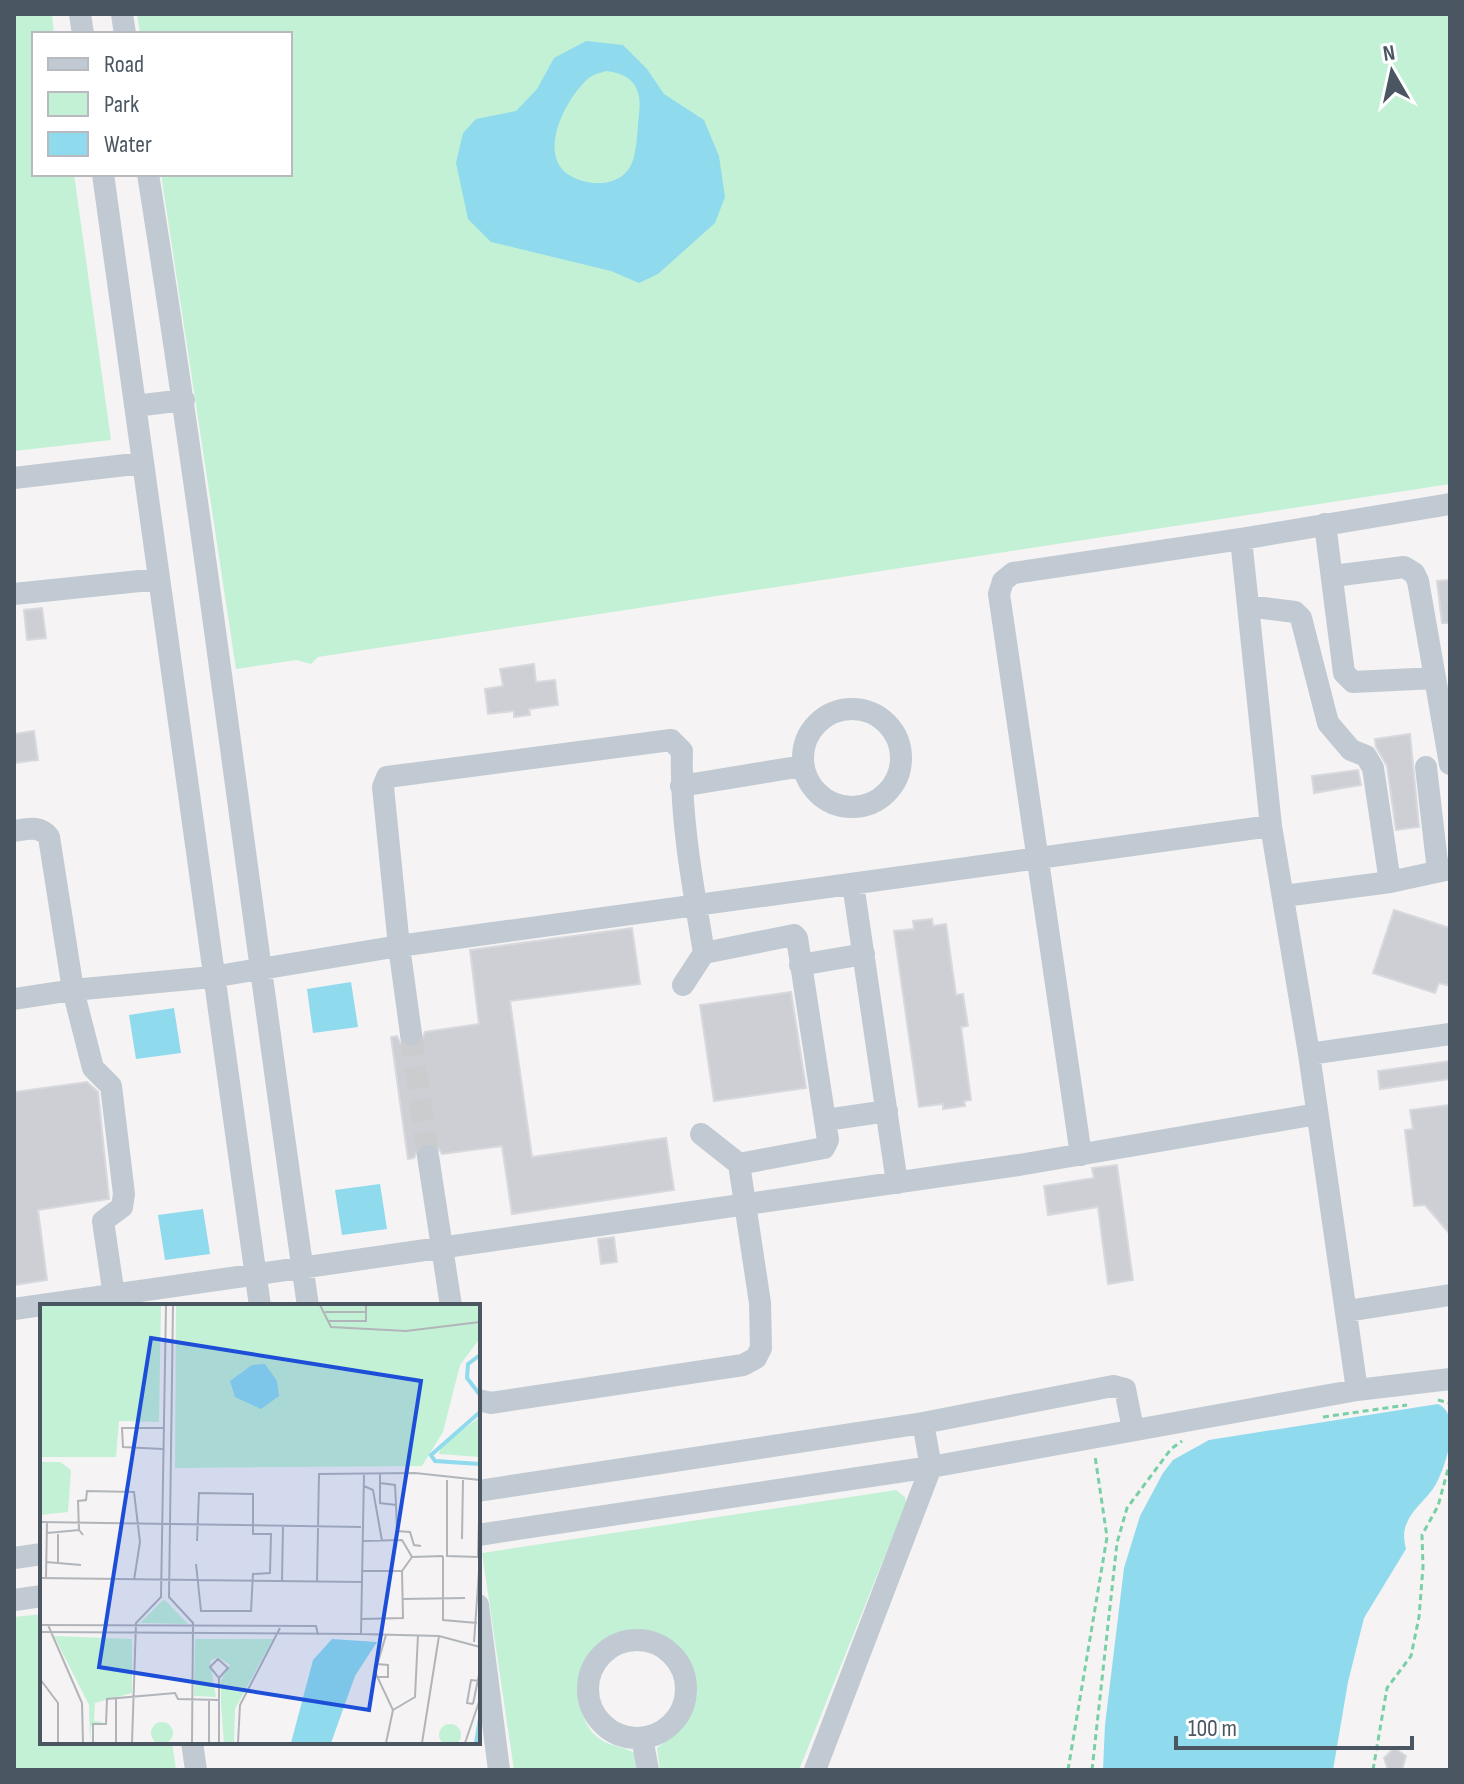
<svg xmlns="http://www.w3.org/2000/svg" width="1464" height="1784" font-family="'Sofia Sans Condensed',sans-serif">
<rect width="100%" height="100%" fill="#f5f3f3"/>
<!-- green -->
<path fill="#c3f1d5" d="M14 14H52L54 34H34V174H74L111 440 14 451Z
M137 14H1450V484L318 657 311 664 296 660 236 669 161 174H290V34H140Z
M896 1490 905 1497 906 1503 799 1770H660L657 1748C680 1731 703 1711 695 1678 689 1650 667 1633 639 1632 634 1632 626 1630 621 1632 588 1643 570 1677 581 1710 584 1719 588 1729 596 1736 607 1746 622 1746 635 1753L637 1770H514L482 1553Z
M42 1614V1742H172L176 1770H14V1617Z"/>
<!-- water -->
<path fill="#90daee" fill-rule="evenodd" d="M586 41 623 45 647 69 664 94 704 120 719 156 725 197 715 223 658 274 639 283 611 271 491 242 468 219 456 163 463 133 476 119 516 111 537 89 554 58ZM606 71C616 72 627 75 633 83 643 96 639 111 638 125 637 137 636 157 630 167 618 188 586 186 569 175 536 154 567 96 589 78 594 74 600 73 606 71Z
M351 982 358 1027 313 1033 307 989Z
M174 1008 181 1053 136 1059 129 1015Z
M380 1184 387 1229 342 1235 335 1190Z
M203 1209 210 1254 165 1260 158 1215Z
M1438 1404C1463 1415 1446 1465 1436 1484 1428 1499 1412 1508 1406 1525 1403 1533 1404 1541 1406 1549L1364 1618 1348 1682 1333 1770H1103L1105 1725 1124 1568 1140 1516 1163 1473 1173 1460 1209 1440Z"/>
<!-- building -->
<path fill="#cdcfd5" stroke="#d7d9de" stroke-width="2" d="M1450 580V623H1442L1437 581Z
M42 608 46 638 27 640 24 610Z
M534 664 536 682 555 680 558 705 529 709 530 715 514 717V711L488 714 485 689 503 686 500 669Z
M34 731 38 760 14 763V734Z
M1410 734 1419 827 1396 830 1387 766 1376 747 1375 739Z
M1358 770 1361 785 1314 793 1312 776Z
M1394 910 1450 928V986L1439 983 1435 993 1373 973Z
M932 919 933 926 946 924 956 995 963 994 968 1026 961 1027 971 1100 964 1101 965 1106 943 1109V1104L919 1107 894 931 914 929 913 921Z
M632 928 640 984 510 1001 532 1157 666 1138 674 1190 512 1214 502 1146 442 1154 438 1147 427 1142 419 1146 414 1158 408 1159 391 1037 397 1036 400 1043 412 1048 420 1045 425 1032 479 1024 470 950Z
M791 992 806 1088 714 1101 700 1005Z
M1450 1061V1079L1380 1089 1378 1071Z
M87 1082 98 1092 109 1199 38 1210 47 1280 14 1285V1092Z
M1450 1105V1234L1425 1205 1414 1206 1405 1130 1413 1129 1410 1110Z
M1117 1165 1133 1280 1108 1284 1098 1207 1048 1215 1044 1186 1094 1178 1092 1168Z
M614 1237 617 1262 601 1264 598 1239Z
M1394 1748 1406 1756 1402 1770H1388L1384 1758Z"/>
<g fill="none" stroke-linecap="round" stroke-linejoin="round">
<!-- minor-tunnel -->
<path stroke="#caccce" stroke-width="22" stroke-dasharray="22 11" stroke-linecap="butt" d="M411 1034 428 1156"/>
<!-- path -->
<path stroke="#7ad0a6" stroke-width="3" stroke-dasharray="6 4" stroke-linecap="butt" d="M1438 1400 1450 1403
M1323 1417 1407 1405
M1068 1770 1107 1537 1095 1456
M1092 1770 1117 1543 1127 1508 1171 1449 1182 1441
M1373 1770 1387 1688 1411 1656 1419 1617 1423 1567 1422 1535 1438 1506 1450 1462"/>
<!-- minor -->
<path stroke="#c1cad2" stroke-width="22" d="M80 14 83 34
M122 14 125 34
M103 174 260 1306
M148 174C208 550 253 929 308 1306
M135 406 184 400
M14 478 143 463
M1325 524 1344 673 1353 682 1435 678 1450 764
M1241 539 1271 826 1309 1054 1357 1390 1450 1379
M1333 576 1404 567 1414 573 1418 581 1435 678
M14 594 159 579
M1248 606 1295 612 1301 618 1328 723 1351 750 1366 756 1373 768 1390 882
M803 758a49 49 0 1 1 98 0a49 49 0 1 1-98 0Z
M1426 767 1438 871
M681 786 803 766
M14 831C27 829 40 825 49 837L73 990 93 1068 111 1086 124 1194 122 1207 103 1221 114 1296
M853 884 897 1183
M1284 896 1390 882 1450 869
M800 965 864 954
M683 985 704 953
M14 999 73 990 212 977 399 946 1271 826
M411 1034 399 946 383 787 387 777 671 740 682 751C680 819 693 886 704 953L794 935 797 938 828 1140 824 1148 739 1164 760 1303 761 1348 756 1358 743 1365 491 1403 478 1400
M1309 1054 1450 1034
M826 1120 887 1111
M701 1134 739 1164
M1081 1155 999 594 1003 581 1013 573 1241 539 1450 504
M428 1156 451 1306
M14 1309 1019 1165 1317 1114
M1347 1311 1450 1295
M478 1491 923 1423 1113 1386 1125 1389 1133 1429
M478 1535 931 1467 1357 1390
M14 1558 42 1554
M14 1600 42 1596
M478 1605 499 1770
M588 1689a49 49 0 1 1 98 0a49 49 0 1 1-98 0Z
M642 1738 648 1770
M192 1742 196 1770
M815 1770 931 1467 923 1423"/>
</g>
<!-- overview -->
<g transform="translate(40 1304)">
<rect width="440" height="440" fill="#f5f3f3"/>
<path d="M0 1H121L119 118 79 117 76 153H0ZM136 1H440V34L420 61 403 128 382 162 135 164ZM440 113V153L399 150 401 142ZM0 158H20L31 166 28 208 0 211ZM125 296 148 320 100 319 122 297ZM14 332 92 335V389L55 399 54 417 63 418 51 422 50 439 49 401ZM155 335H233L195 405 194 439H184L181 400V376L190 361 178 353 170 357 176 393 154 392ZM111 429a11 11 0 1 1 22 0a11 11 0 1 1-22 0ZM399 431a11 11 0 1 1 22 0a11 11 0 1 1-22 0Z" fill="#c3f1d5"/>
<path d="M225 60 237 77 239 92 221 105 195 93 190 77 212 61ZM292 335 337 338 315 372 291 439H251L273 356Z" fill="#90daee"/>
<path fill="none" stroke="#90daee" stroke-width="4" d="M440 51 428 60 427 74 440 91M440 108 391 151 395 157 440 160M436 439 440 414"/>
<path fill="none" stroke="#b1b4b9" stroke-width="2" d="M133 1 129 293 153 319 152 439M280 1 291 23 366 27 440 18M285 8H326M288 17H326V1M123 145 83 143 82 124H124M340 169V199L356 201 357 227 370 228 374 241 381 242M324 170 321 330 399 332 440 343M407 176V252L438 253 440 180M340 179 355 181 356 201M324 182 333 186 342 237M0 218 321 223M39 226 38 197 46 196 47 187 94 188 100 238 94 276M7 229 39 226 43 231M422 235 423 176M322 237 362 236 372 253 403 252M403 252V316L437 319M6 258 41 261M18 258V230M156 260 161 307H211L213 270 230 269 231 230H213V190L159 189 157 237M322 267H362L372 253M0 274 321 278M6 274 7 218M242 278 243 222M277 279 279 170 375 169 440 176M362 295 425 294M321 315 363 314 362 267M0 321 276 322 278 331M8 321 42 399 43 439M0 328 321 330M434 338 440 253M336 360 348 361V373H336M0 375 18 399V439M433 400 427 399 431 376 440 377M433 400 440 366M353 406 375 393 378 331M53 439V420H66L67 395 135 389 138 395 179 396V374L170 363 178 355 188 364 179 374M76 439V395M92 439 96 319 121 293 126 1M169 439V396M179 439V396M198 439 200 401 240 324M346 439 353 406 335 368 346 331M382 439 399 332M425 439 440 395"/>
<path fill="#1d4ed8" fill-opacity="0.15" stroke="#1d4ed8" stroke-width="4" d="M111 34 381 77 329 406 59 363Z"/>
<rect width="440" height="440" fill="none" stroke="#4a5661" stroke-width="4"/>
</g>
<!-- border -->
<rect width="1464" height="1784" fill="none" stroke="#4a5661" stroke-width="32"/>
<!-- legend -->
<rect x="32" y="32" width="260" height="144" fill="#ffffff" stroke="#b7bbc0" stroke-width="2"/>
<rect x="48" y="58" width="40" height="12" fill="#c1cad2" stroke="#b7bbc0" stroke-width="2"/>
<text x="104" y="72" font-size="24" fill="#4a5661">Road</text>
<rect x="48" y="92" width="40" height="24" fill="#c3f1d5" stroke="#b7bbc0" stroke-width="2"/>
<text x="104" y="112" font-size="24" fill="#4a5661">Park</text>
<rect x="48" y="132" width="40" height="24" fill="#90daee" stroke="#b7bbc0" stroke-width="2"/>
<text x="104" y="152" font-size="24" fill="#4a5661">Water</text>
<!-- north arrow -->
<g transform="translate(1392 72) rotate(351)" stroke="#ffffff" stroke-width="6" paint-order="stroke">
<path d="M0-6L14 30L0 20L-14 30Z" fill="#4a5661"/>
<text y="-12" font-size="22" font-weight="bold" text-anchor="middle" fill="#4a5661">N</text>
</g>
<!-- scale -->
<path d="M1176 1736v12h236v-12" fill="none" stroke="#4a5661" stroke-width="4"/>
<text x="1188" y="1736" font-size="24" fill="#4a5661" stroke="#ffffff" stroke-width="6" paint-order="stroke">100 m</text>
</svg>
